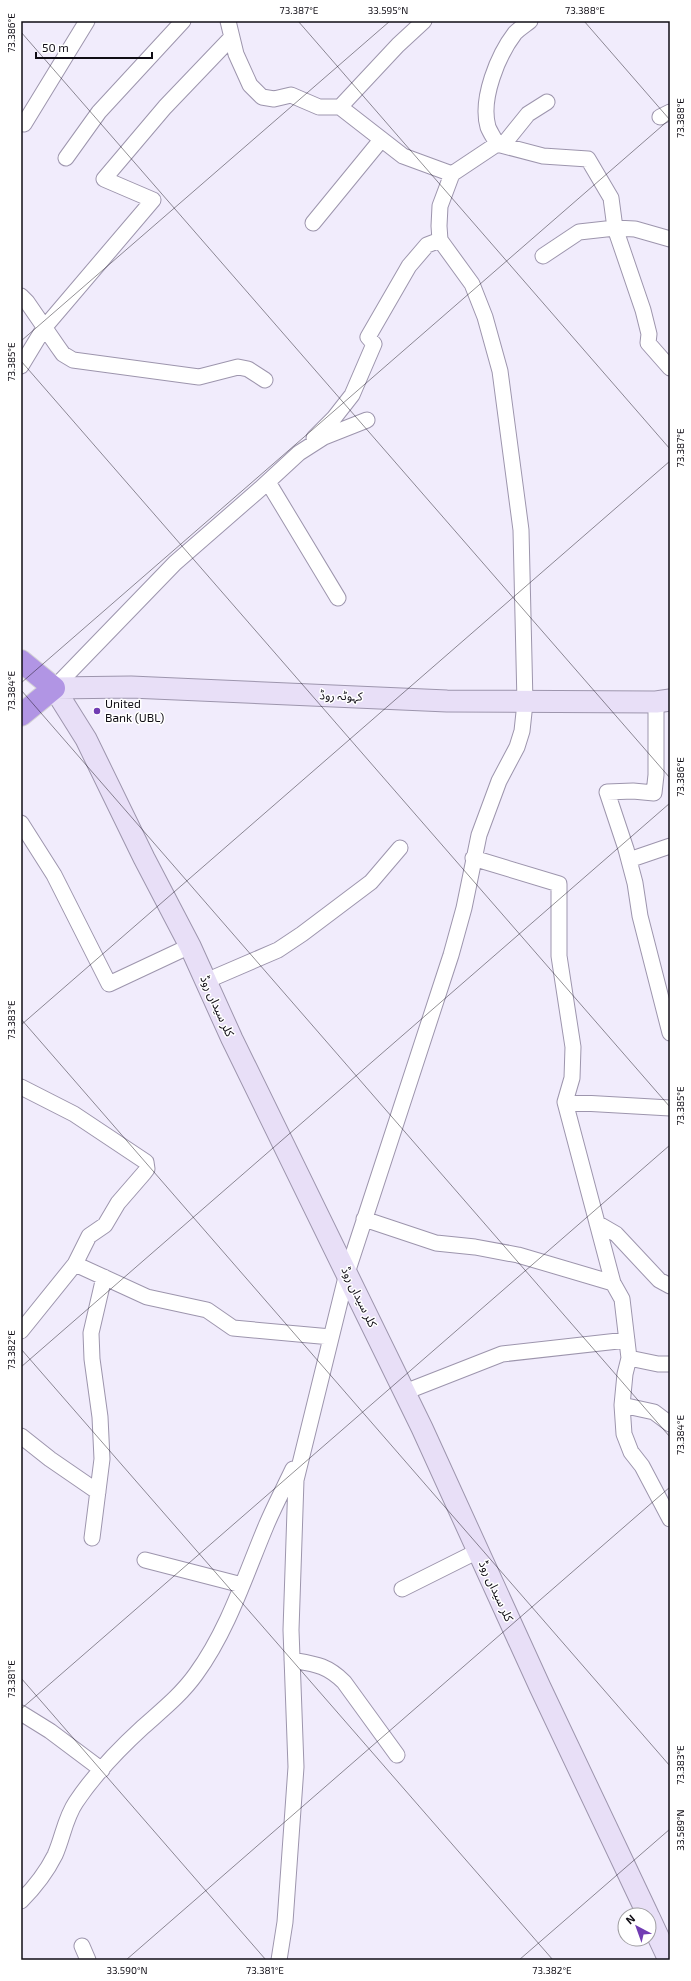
<svg xmlns="http://www.w3.org/2000/svg" width="691" height="1981" font-family="'Exo 2','Noto Sans Arabic',sans-serif">
<rect width="100%" height="100%" fill="#f1ecfc"/>
<g fill="none" stroke-linecap="round" stroke-linejoin="round">
<!-- street casing -->
<g stroke="#9d95ad" stroke-width="17">
<path id="street" d="M228 21 236 54 250 85 262 97 274 99 291 95 319 107H340L403 156 452 174 440 206 439 226 440 240 472 284 485 317 500 371 521 530 525 703 522 731 517 747 499 781 479 835 464 908 451 955 347 1273 296 1480 291 1630 296 1767 285 1922 279 1960
M340 107 398 45 424 21
M660 117 670 112
M24 124 87 21
M497 144C494 138 490 132 488 127 480 99 498 55 515 33 519 29 525 25 530 21
M503 145 528 114 547 102
M66 158 99 112 183 21
M452 174 497 144 543 156 588 159 611 198 615 228 643 310 649 334 648 343 670 368
M313 223 381 140
M543 256 579 232 615 228 635 229 670 239
M21 296 27 302 58 347 63 354 73 360 199 377 238 367 248 369 265 380
M21 366 44 328 153 200 104 179 165 107 231 38
M314 438 334 418 352 395 374 344 368 337 409 266 427 245 440 240
M268 482 338 598
M54 688 175 563 260 489 299 453 324 437 367 420
M656 702V775L654 793 633 791 607 792 626 849 635 883 640 916 670 1033
M21 823 54 875 109 984 190 946
M473 858 559 884V956L573 1047 572 1078 565 1102 613 1283
M629 860 670 846
M206 981 278 950 302 934 371 882 400 848
M21 1087 74 1114 146 1162 147 1169 144 1173 118 1203 105 1225 89 1236 75 1264
M565 1102 670 1108
M364 1219 436 1243 475 1247 518 1255 613 1283 622 1299 629 1358 625 1374 622 1405 654 1412 670 1424
M597 1223 616 1234 659 1280 670 1286
M21 1331 75 1264 147 1297 207 1310 233 1328 331 1337
M629 1358 658 1364H670
M405 1392 502 1354 627 1340
M622 1405 624 1434 631 1452 642 1466 670 1519
M21 1436 50 1459 98 1492
M92 1538 102 1459 100 1417 92 1359 91 1333 104 1277
M145 1560 242 1585
M402 1589 478 1551
M292 1660C315 1664 327 1665 344 1682L397 1755
M21 1713 50 1731 102 1770
M21 1901C34 1888 47 1871 55 1855 63 1837 65 1818 76 1802 94 1775 119 1749 143 1727 162 1710 181 1695 196 1674 228 1630 245 1576 266 1526 274 1507 284 1488 293 1469
M82 1946 88 1960"/>
</g>
<!-- secondary casing -->
<g stroke="#9d95ad" stroke-width="23">
<path id="secondary" d="M54 688 86 739 144 858 190 946 232 1039 422 1428 540 1687 648 1915
M54 688 131 687 447 701 656 702 670 700
M649 1917 669 1960"/>
</g>
<!-- highway casing -->
<g stroke="#d4d3d5" stroke-width="24">
<path id="highway" d="M21 661 54 688 21 715"/>
</g>
<!-- street -->
<use href="#street" stroke="#fff" stroke-width="15"/>
<!-- secondary -->
<use href="#secondary" stroke="#e8dff7" stroke-width="21"/>
<!-- highway -->
<use href="#highway" stroke="#b195e4" stroke-width="22"/>
</g>
<!-- ticks -->
<path fill="none" stroke="#0f0c14" stroke-width="1" stroke-opacity="0.45" d="M298 21 670 449M584 21 670 120M21 32 670 778M21 341 390 21M21 361 670 1107M21 683 670 119M21 690 670 1437M21 1019 670 1766M21 1025 670 461M21 1349 553 1960M21 1367 670 803M21 1678 266 1960M21 1709 670 1145M126 1960 670 1487M519 1960 670 1829"/>
<!-- markers -->
<circle fill="#713cb3" stroke="#fff" stroke-width="1.5" cx="97" cy="711" r="4"/>
<g text-anchor="middle" stroke-width="3" stroke-linejoin="round" paint-order="stroke">
<!-- street labels -->
<g font-size="12" fill="#0f0c14" stroke="#fff">
<text transform="translate(341 696) rotate(2)" y="4">کہوٹہ روڈ</text>
<text transform="translate(217 1006) rotate(66)" y="4">کلر سیداں روڈ</text>
<text transform="translate(359 1297) rotate(64)" y="4">کلر سیداں روڈ</text>
<text transform="translate(496 1591) rotate(65)" y="4">کلر سیداں روڈ</text>
</g>
<!-- poi labels -->
<g font-size="12" fill="#0f0c14" stroke="#fff" text-anchor="start">
<text x="105" y="708">United<tspan x="105" dy="14">Bank (UBL)</tspan></text>
</g>
</g>
<!-- border -->
<rect width="691" height="1981" fill="none" stroke="#ffffff" stroke-width="44"/>
<!-- north arrow -->
<g transform="translate(637 1927) rotate(319)"><circle r="19" fill="#ffffff" stroke="#9f9ea1"/>
<path d="M0-3L7 15L0 10L-7 15Z" fill="#713cb3"/>
<text y="-6" font-size="11" font-weight="bold" text-anchor="middle" fill="#0f0c14">N</text>
</g>
<!-- scale -->
<path d="M36 52v6h116v-6" fill="none" stroke="#0f0c14" stroke-width="2"/>
<text x="42" y="52" font-size="12" fill="#0f0c14" stroke="#ffffff" stroke-width="3" paint-order="stroke">50 m</text>
<rect x="22" y="22" width="647" height="1937" fill="none" stroke="#0f0c14" stroke-width="1.5"/>
<g font-size="10" text-anchor="middle" fill="#0f0c14">
<text x="299" y="14">73.387°E</text>
<text x="388" y="14">33.595°N</text>
<text x="585" y="14">73.388°E</text>
<text transform="translate(11 33) rotate(-90)" y="4">73.386°E</text>
<text transform="translate(680 118) rotate(-90)" y="4">73.388°E</text>
<text transform="translate(11 362) rotate(-90)" y="4">73.385°E</text>
<text transform="translate(680 448) rotate(-90)" y="4">73.387°E</text>
<text transform="translate(11 691) rotate(-90)" y="4">73.384°E</text>
<text transform="translate(680 777) rotate(-90)" y="4">73.386°E</text>
<text transform="translate(11 1020) rotate(-90)" y="4">73.383°E</text>
<text transform="translate(680 1106) rotate(-90)" y="4">73.385°E</text>
<text transform="translate(11 1350) rotate(-90)" y="4">73.382°E</text>
<text transform="translate(680 1435) rotate(-90)" y="4">73.384°E</text>
<text transform="translate(11 1679) rotate(-90)" y="4">73.381°E</text>
<text transform="translate(680 1765) rotate(-90)" y="4">73.383°E</text>
<text transform="translate(680 1830) rotate(-90)" y="4">33.589°N</text>
<text x="127" y="1974">33.590°N</text>
<text x="265" y="1974">73.381°E</text>
<text x="552" y="1974">73.382°E</text>
</g>
</svg>
